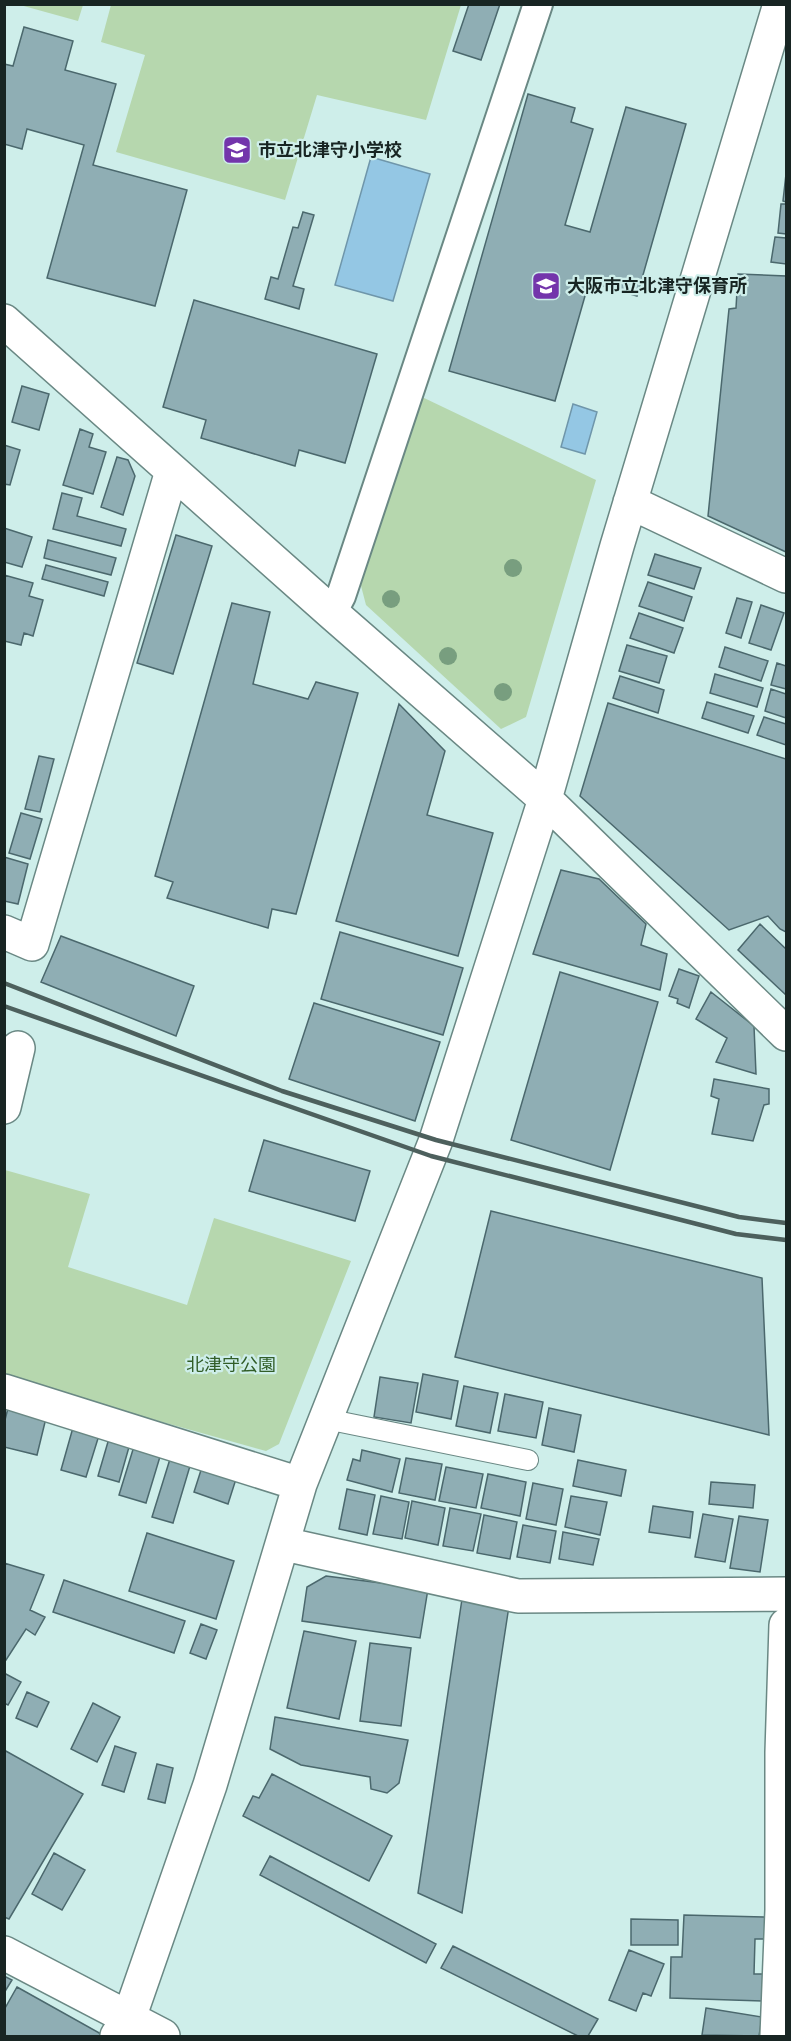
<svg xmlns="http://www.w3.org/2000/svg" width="791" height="2041" font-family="Figtree,'Noto Sans JP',sans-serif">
<rect width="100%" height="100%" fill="#ceeeea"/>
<!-- green -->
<path fill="#b6d7ae" d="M20 5H83L78 21Z
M111 5V4L461 5 426 120 317 95 285 200 116 152 145 55 101 42Z
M422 397 596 480 526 717 501 729 366 605 360 582Z
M5 1170 90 1194 68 1267 187 1305 214 1218 351 1261 279 1444 266 1451 5 1378Z"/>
<!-- water -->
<path fill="#94c7e4" stroke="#6f96aa" stroke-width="1.5" d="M371 157 430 174 393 301 335 285Z
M573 404 597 412 585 454 561 447Z"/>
<!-- building -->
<path fill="#8faeb4" stroke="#4b686d" stroke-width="1.5" d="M469 4H500L481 60 453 51Z
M24 27 73 41 65 70 116 84 93 165 187 190 155 306 47 278 84 145 27 129 22 149 4 144V64L13 66Z
M528 94 575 108 571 122 593 129 565 225 590 232 626 107 686 124 637 296 589 282 555 401 449 371Z
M786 174V202L783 201Z
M781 204H786V234L778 233Z
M303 212 314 215 293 286 304 289 299 309 265 299 271 277 278 279 293 227 298 228Z
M775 237 786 238V264L771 262Z
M738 274 786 276V552L708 516 729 309 736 308Z
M194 300 377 354 345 463 299 450 295 466 201 438 206 420 163 407Z
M22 386 49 394 39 430 12 422Z
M80 429 93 434 89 447 106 452 93 494 63 485Z
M4 445 20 450 10 485 4 484Z
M117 457 128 460 135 476 123 515 101 507Z
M62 493 82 498 77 516 126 529 121 546 53 529Z
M4 528 32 537 22 567 4 562Z
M176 535 212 546 173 674 137 663Z
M48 540 116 558 111 575 44 558Z
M655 554 701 568 694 589 648 575Z
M46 565 108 582 104 596 42 579Z
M4 575 33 583 29 596 43 600 33 636 24 633 21 645 4 641Z
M648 582 692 597 684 621 639 606Z
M737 598 752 602 741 638 726 633Z
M232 603 270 612 253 684 308 699 316 682 358 693 296 914 272 909 268 928 167 898 173 882 155 876Z
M761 605 784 613 771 650 749 643Z
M639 613 683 628 674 653 630 638Z
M627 645 667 656 659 683 619 671Z
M725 647 768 661 761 681 719 667Z
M777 663 786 666V689L771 685Z
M715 674 763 688 757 707 710 693Z
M620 676 664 690 658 713 613 698Z
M771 689 786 694V718L765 711Z
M707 702 754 716 748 733 702 718Z
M608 703 786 759V932L780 929 768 916 729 930 580 796Z
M399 704 445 751 427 815 493 833 458 956 336 921Z
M764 717 786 724V745L757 735Z
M39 756 54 759 40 812 25 809Z
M21 813 42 819 30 859 9 853Z
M4 857 28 864 18 904 4 901Z
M561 870 599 879 646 924 641 945 667 954 660 990 533 954Z
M760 924 786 949V995L738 950Z
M340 932 463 968 443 1035 321 999Z
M61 936 194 986 176 1036 41 982Z
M679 969 699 976 689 1008 677 1003 678 999 669 996Z
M560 972 658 1002 610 1170 511 1140Z
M711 992 754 1026 756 1074 716 1062 727 1038 696 1019Z
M314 1003 440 1042 415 1121 289 1079Z
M714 1079 769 1089V1104L764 1105 753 1141 712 1134 719 1099 711 1096Z
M264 1140 370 1171 355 1221 249 1191Z
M491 1211 762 1278 769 1435 455 1357Z
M423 1374 458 1381 451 1419 416 1412Z
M380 1377 418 1383 411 1423 374 1417Z
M464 1386 498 1393 490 1433 456 1426Z
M505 1394 543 1402 536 1438 498 1431Z
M8 1408 46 1418 37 1455 4 1447V1424Z
M549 1408 581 1415 574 1452 542 1445Z
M74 1424 100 1432 86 1477 61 1470Z
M110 1435 131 1440 119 1482 98 1476Z
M135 1443 162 1450 146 1503 119 1495Z
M362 1450 400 1459 392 1492 347 1480 353 1459 360 1461Z
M406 1458 442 1464 435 1500 399 1493Z
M170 1459 190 1466 173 1523 152 1517Z
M578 1460 626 1470 621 1496 573 1486Z
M202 1467 236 1479 228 1504 194 1492Z
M446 1467 483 1474 476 1508 439 1501Z
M488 1474 526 1482 520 1516 481 1508Z
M711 1482 755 1485 753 1508 709 1504Z
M533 1483 563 1489 556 1525 526 1519Z
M347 1489 375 1495 367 1535 339 1529Z
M381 1496 409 1502 402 1539 373 1534Z
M571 1496 607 1502 600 1535 565 1527Z
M412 1501 445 1508 438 1545 405 1538Z
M653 1506 693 1512 690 1538 649 1532Z
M450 1508 481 1514 473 1551 443 1546Z
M703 1514 733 1519 725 1562 695 1557Z
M484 1515 517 1522 510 1559 477 1553Z
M739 1516 768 1520 760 1572 730 1568Z
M523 1525 556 1531 550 1563 517 1557Z
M563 1532 599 1539 593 1565 559 1559Z
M147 1533 234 1561 216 1619 129 1591Z
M4 1563 44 1575 30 1610 45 1617 35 1635 26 1629 6 1660 4 1659Z
M326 1576 428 1589 420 1638 302 1621 307 1587Z
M64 1580 185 1621 174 1653 53 1612Z
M462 1599 509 1606 462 1913 418 1893Z
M201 1624 217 1630 206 1659 190 1653Z
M304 1631 356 1641 339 1719 287 1708Z
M370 1643 411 1648 401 1726 360 1721Z
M4 1673 21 1682 8 1705 4 1703Z
M27 1692 49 1702 37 1727 16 1718Z
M93 1703 120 1717 97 1762 71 1749Z
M275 1717 408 1740 399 1783 387 1793 371 1789 370 1777 301 1765 270 1749Z
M115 1746 136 1753 124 1792 102 1785Z
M4 1750 83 1794 9 1919 4 1917Z
M157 1764 173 1768 165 1803 148 1799Z
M272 1774 392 1836 369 1881 243 1816 253 1796 259 1798Z
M54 1853 85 1870 62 1910 32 1894Z
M270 1856 436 1944 426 1963 260 1875Z
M684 1915 767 1917 766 1939H755L754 1974H763L762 2001 670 1998 671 1957H682Z
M631 1919 678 1920V1945H631Z
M453 1946 598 2019 588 2036H578L441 1968Z
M629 1950 664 1964 651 1996 643 1993 636 2011 609 2000Z
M4 1976 12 1980 4 1993Z
M17 1987 101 2034 99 2036H4V2010Z
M706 2008 762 2017 759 2036 702 2035Z"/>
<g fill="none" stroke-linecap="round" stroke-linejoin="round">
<!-- service casing -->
<g stroke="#6a8884" stroke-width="22">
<path id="service" d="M326 1419 528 1460"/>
</g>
<!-- pedestrian casing -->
<g stroke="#6a8884" stroke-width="32">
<path id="pedestrian" d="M332 613 341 596 538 4"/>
</g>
<!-- minor casing -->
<g stroke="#6a8884" stroke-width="36">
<path id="minor" d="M4 321 332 613 545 799 786 1034
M630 502 786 576
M4 932 32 944 172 471
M4 1107 18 1048
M4 1391 300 1484
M284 1544 518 1596 786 1594
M4 1953 163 2036
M117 2036 129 2018 210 1785 300 1484 436 1140 545 799 617 546 780 4
M777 2036 782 1910V1752L786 1625"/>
</g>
<!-- service -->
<use href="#service" stroke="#fff" stroke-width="20"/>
<!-- pedestrian -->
<use href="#pedestrian" stroke="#fff" stroke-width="28"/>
<!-- minor -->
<use href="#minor" stroke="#fff" stroke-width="33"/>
<!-- rail -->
<path stroke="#4d605d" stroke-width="4.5" d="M4 983 282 1091 436 1140 739 1217 786 1223
M4 1006 431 1156 736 1234 786 1240"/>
</g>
<!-- trees -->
<g fill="#789e7f">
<circle cx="513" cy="568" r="9"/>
<circle cx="391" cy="599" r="9"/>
<circle cx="448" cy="656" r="9"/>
<circle cx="503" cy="692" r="9"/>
</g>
<!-- icons -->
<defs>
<g id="school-square" transform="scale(1.5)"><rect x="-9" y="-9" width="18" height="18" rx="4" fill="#7335ab" stroke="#ceeeea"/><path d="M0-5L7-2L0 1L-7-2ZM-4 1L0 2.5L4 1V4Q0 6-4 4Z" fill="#fff"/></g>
</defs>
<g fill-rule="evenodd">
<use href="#school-square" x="237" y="150"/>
<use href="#school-square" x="546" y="286"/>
</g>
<g text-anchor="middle" stroke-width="4.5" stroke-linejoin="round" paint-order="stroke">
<!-- poi labels -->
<g font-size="18" font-weight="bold" fill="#182523" stroke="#ceeeea" text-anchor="start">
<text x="258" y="156">市立北津守小学校</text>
<text x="567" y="292">大阪市立北津守保育所</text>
</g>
<!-- park labels -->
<g font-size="18" fill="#315d27" stroke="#ceeeea">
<text x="231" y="1371">北津守公園</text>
</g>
</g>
<!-- border -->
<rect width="791" height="2041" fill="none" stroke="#182523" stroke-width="12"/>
</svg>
